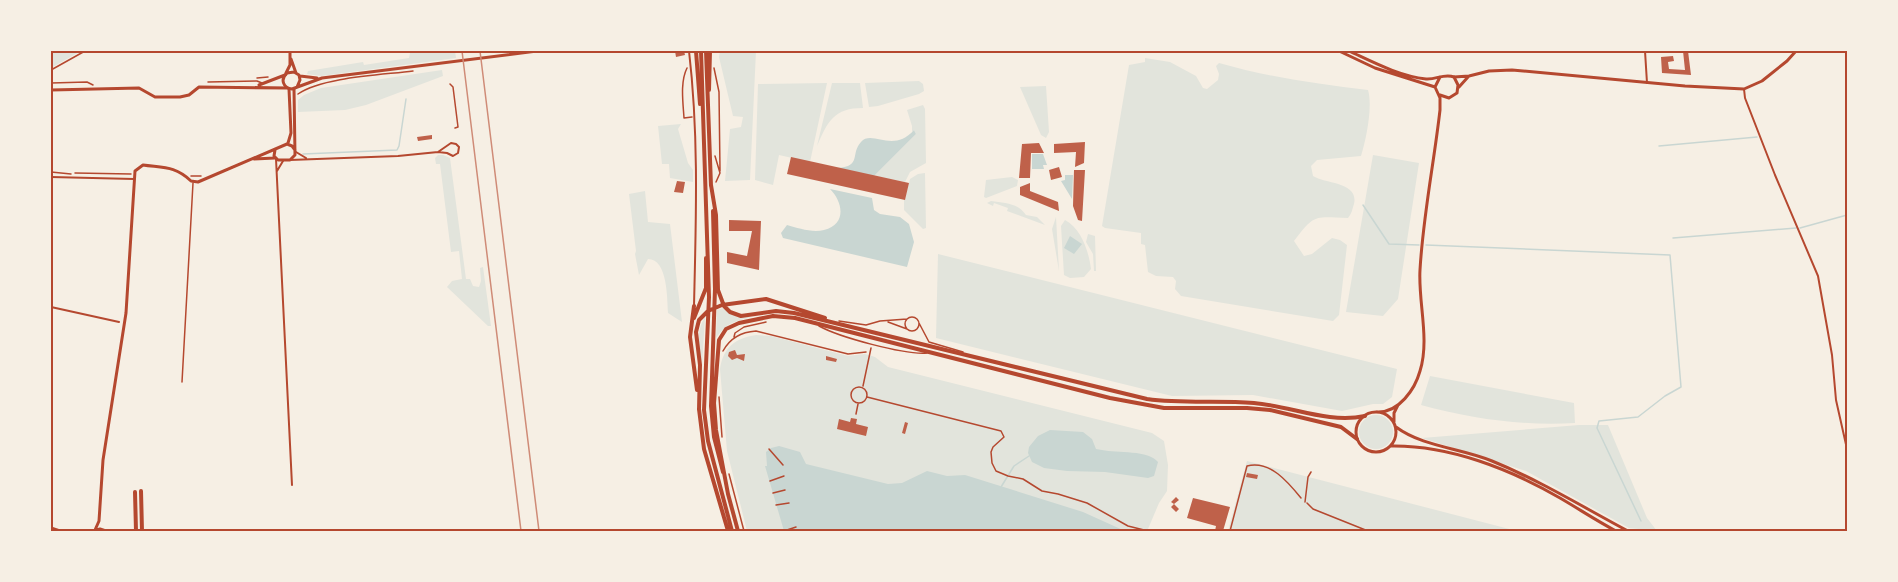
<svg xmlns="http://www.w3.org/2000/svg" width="1898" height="582" font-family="'Libre Baskerville',serif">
<rect width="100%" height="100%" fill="#f6efe4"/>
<!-- green -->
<path fill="#e2e4dc" d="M51 51H81L51 68Z
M418 51H455L456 58 321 76 307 74 308 71 363 62 364 65 409 58 410 53Z
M720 51H756L750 180 725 181 730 129 741 127 743 117 733 116 719 57Z
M1145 58 1170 62 1196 76 1203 88 1207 89 1218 80 1219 74 1216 66 1219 63C1268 77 1318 84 1368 90 1373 107 1366 140 1361 156L1317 160 1311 166 1313 176C1326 184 1359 182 1354 204 1352 210 1352 213 1348 218 1315 217 1315 213 1294 241L1304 256 1312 254 1332 238 1340 240 1347 245 1339 315 1333 321 1181 296 1175 289 1176 281 1173 277 1156 276 1148 272 1145 245 1141 244V233L1105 228 1102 226 1129 65 1145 62Z
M442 70 443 76 366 105 345 110 298 112V100L304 95 321 88Z
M919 81 923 84 924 91 919 94 878 106 869 107 865 83Z
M827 83 810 162 779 155 773 185 755 180 758 84Z
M832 83H860L863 108C834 108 828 121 817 146Z
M1046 86 1049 132 1046 138 1041 135 1020 87Z
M923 105 925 109 926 163 910 172 905 182 874 176 916 134 914 130 912 132V126L907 110Z
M681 124 678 129 688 163 693 170V182L670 178 669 164H662L658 126Z
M438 155H443L450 158 466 279H470L473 286 479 287 481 281 480 268 483 267 491 326H488L447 287 452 281 462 279 459 251 451 252 440 164H436L435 158Z
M1373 155 1419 163 1398 299 1383 316 1346 312Z
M925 173 926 228 923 229 904 210V199H905L910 179 918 174Z
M1012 177 1018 180 1017 186 986 198 984 197 986 180Z
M645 191 648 222 670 224 682 322 668 313C667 299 668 259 648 259L639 275 635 254 636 251 629 194Z
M991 201C1005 203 1018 203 1026 215L1037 217 1045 225 1007 211 1008 208 994 203 993 206 987 203Z
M1056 217 1059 271 1052 229Z
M1065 220C1081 228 1089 252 1091 269L1084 277 1070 278 1064 275 1061 226Z
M1088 234 1095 236 1096 271H1094L1093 254 1086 242Z
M938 254 1397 369 1392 397 1383 404H1373L1342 411 1253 395 1172 396 936 338Z
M723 308 737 317H751C733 322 727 323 716 338L717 310Z
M705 317 702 366C699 348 695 333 705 317Z
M756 335 771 336 848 356 865 354 875 357 888 367 1152 433 1164 441 1168 465 1167 491 1159 503 1148 529 1151 531H747L727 451 720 369C723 348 735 338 756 335Z
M1430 376 1574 403 1575 423C1523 426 1472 419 1421 405Z
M1359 432a17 17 0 1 1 34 0a17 17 0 1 1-34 0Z
M1579 425H1608L1647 518 1657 531 1629 528 1526 471 1422 438Z
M1247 461 1517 531H1228Z"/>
<!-- water -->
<path fill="#c9d6d2" d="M914 130 916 134 874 176 838 168C862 166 850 154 861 142 872 129 893 154 914 130Z
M1032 154H1043L1047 165H1043L1044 169H1032Z
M1065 175H1073L1072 199 1061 181 1065 180Z
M830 189 872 198 874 210 880 214 900 217 909 224 914 242 907 267 783 238 781 233 787 225C798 228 812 233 824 230 847 224 843 202 830 189Z
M1070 236 1082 244 1074 254 1064 248Z
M1050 430 1083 432 1092 439 1096 449 1102 450C1117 453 1149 450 1158 462L1154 476 1148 478 1105 472 1067 471 1044 468 1032 462 1028 453 1029 447 1038 436Z
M779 446 800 452 806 464 888 484 902 483 927 471 947 476 965 475 1083 512 1125 531H784L765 466H767L766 452 771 448Z"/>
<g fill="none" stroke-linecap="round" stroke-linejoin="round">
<!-- stream -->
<path stroke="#c9d6d2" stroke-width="1.5" d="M1659 146 1757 137
M303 154 397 150 399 146 406 99
M1363 205 1389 244 1419 245
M1800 228 1847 215
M1673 238 1796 228
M1426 245 1670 255 1681 387 1665 396 1638 417 1599 421 1597 428 1641 521
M1001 487 1014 466 1029 456"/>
</g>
<!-- building -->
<path fill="#bf614a" d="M675 51H684L685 55 676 57Z
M1683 51H1688L1691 75 1662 73 1661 57 1673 56 1674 61 1668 62 1669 69 1685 70Z
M432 135V139L418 141 417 137Z
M1085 142 1084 163 1075 167 1076 152 1054 153V144Z
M1039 143 1044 153H1031L1030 178H1019L1022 144Z
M791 157 909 183 905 200 787 174Z
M1059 167 1062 177 1051 180 1049 170Z
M1074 170H1085L1082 221 1078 220 1073 206Z
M677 181 685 182 683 193 674 192Z
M1030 183V191L1058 202 1059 211 1020 195V187Z
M729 220 761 221 759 270 727 263V252L747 256 752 231H729Z
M735 350 737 355 745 354 744 361 737 358 732 360 728 356 729 352Z
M826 356 837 359 836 362 826 360Z
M851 418 857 419 856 424 868 427 866 436 837 429 839 419 850 422Z
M905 422 908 423 905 434 902 433Z
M1247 473 1258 475 1257 479 1246 477Z
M1176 497 1179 500 1174 504 1179 509 1176 512 1171 507 1174 504 1171 502Z
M1193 498 1230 507 1223 531H1215L1216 526 1187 518Z"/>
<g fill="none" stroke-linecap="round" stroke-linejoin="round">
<!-- path -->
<path stroke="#b5482f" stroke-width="1.5" d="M687 68C680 82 683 102 684 118L692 117
M714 68 719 92 720 171
M257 78 268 77
M51 83 87 82 93 85
M450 84 453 87 458 127 455 128
M298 94C323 77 382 75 413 71
M715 156 720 173 716 182
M51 172 71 174
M75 173 131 174
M191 176H201
M734 337 735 333 744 327 766 322
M723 351C730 338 741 332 756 331L848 354 866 352
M719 397 722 437
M867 397 1001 431 1004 437 993 447 991 452 992 463 996 471 1008 476 1023 479 1042 491 1058 494 1087 503 1128 526 1148 531
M769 449 783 465
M729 474 744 531
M770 481 784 476
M773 493 785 490
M1307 503 1313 509 1368 531
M776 505 789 503
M784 531 796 527
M1230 531 1247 466C1270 460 1288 482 1301 498"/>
<!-- service -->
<path stroke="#b5482f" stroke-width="1.5" d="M51 70 85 51
M208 82 257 81 262 83
M905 324a7 7 0 1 1 14 0a7 7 0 1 1-14 0Z
M839 321 866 325 880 321 907 319
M888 322 907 329
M919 323 929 342 963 352
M819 326C839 337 904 355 927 353
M182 382 193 183"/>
<!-- pedestrian -->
<path stroke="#b5482f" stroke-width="1.5" d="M863 386 871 348
M851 395a8 8 0 1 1 16 0a8 8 0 1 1-16 0Z
M856 414 858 404
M1305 502 1308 477 1311 472"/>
<!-- minor -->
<path stroke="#b5482f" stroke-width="2" d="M689 51C699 136 696 220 694 306
M1645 51 1647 83
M1744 89 1745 98 1775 175 1818 276 1832 355 1836 400 1847 449
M296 152 306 158
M276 159 292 485
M290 160 398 156 438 152 447 153 453 156 458 153 459 147 456 144 451 143 438 152
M277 171 283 161
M51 177 134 179
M51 307 119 322"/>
<!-- tertiary -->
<path stroke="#b5482f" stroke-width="3" d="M1454 77 1469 76 1489 71 1512 70 1685 86 1744 89 1762 81 1787 61 1796 51
M259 85 285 75
M1459 87 1468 77
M51 90 139 88 155 97H180L189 95 199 87 287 88
M288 143 291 133 289 89
M275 150 274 156 278 160H290L295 155 294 89
M254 159 275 158
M51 528 60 531
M95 530 99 521 103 460 126 313 135 171 143 165C164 168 175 166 191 181L198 182 287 144 292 146 295 150
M93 531 100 529 106 531"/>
<!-- secondary -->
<path stroke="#b5482f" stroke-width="3" d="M1339 51 1375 68 1435 87
M1349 51C1373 62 1399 76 1426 79 1436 80 1444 73 1454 77L1458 85 1457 93 1449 98 1440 95
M291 59 296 73
M286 73 290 65V51
M300 76 317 78
M297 87 300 80 299 75 294 72 287 73C280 79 283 88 292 89L322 78 537 51
M1356 432a20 20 0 1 1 40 0a20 20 0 1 1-40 0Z
M1377 412C1399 413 1415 389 1420 371 1430 339 1418 302 1420 270 1423 216 1434 163 1440 110V98L1435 87 1440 77
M1394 422V413L1398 405
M1396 427C1423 447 1461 448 1492 461 1539 480 1583 507 1628 531
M1391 446C1449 445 1510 469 1560 498 1579 509 1597 521 1616 531"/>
<!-- trunk -->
<path stroke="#b5482f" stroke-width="4" d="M696 51 700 104
M701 51 709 297 704 410 708 441 732 531
M706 51 711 186
M709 90 710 51
M711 185 716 215 718 290 724 306 730 312 741 316 776 311 794 313 1147 399C1183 404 1218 400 1254 403 1291 406 1328 424 1365 416
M713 211 715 289 711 406 714 437 723 472
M694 306 690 337 697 390
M694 318 706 288V258
M699 409 704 449 728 531
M699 410 700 365 696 332 699 320 708 311 722 305 766 299 825 318
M141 491 142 531
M135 492 136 531
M728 494 716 430 714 403 719 340 726 329 739 323 773 316 795 318 1110 398 1164 408H1247L1270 410 1341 427 1357 439
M728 494 738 531"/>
<!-- rail -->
<path stroke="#cf8b77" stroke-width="1.5" d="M462 51 521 531
M480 51 539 531"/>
</g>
<!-- border -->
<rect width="1898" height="582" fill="none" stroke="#f6efe4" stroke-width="105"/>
<rect x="52" y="52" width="1794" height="478" fill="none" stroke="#b5482f" stroke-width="2"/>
</svg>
